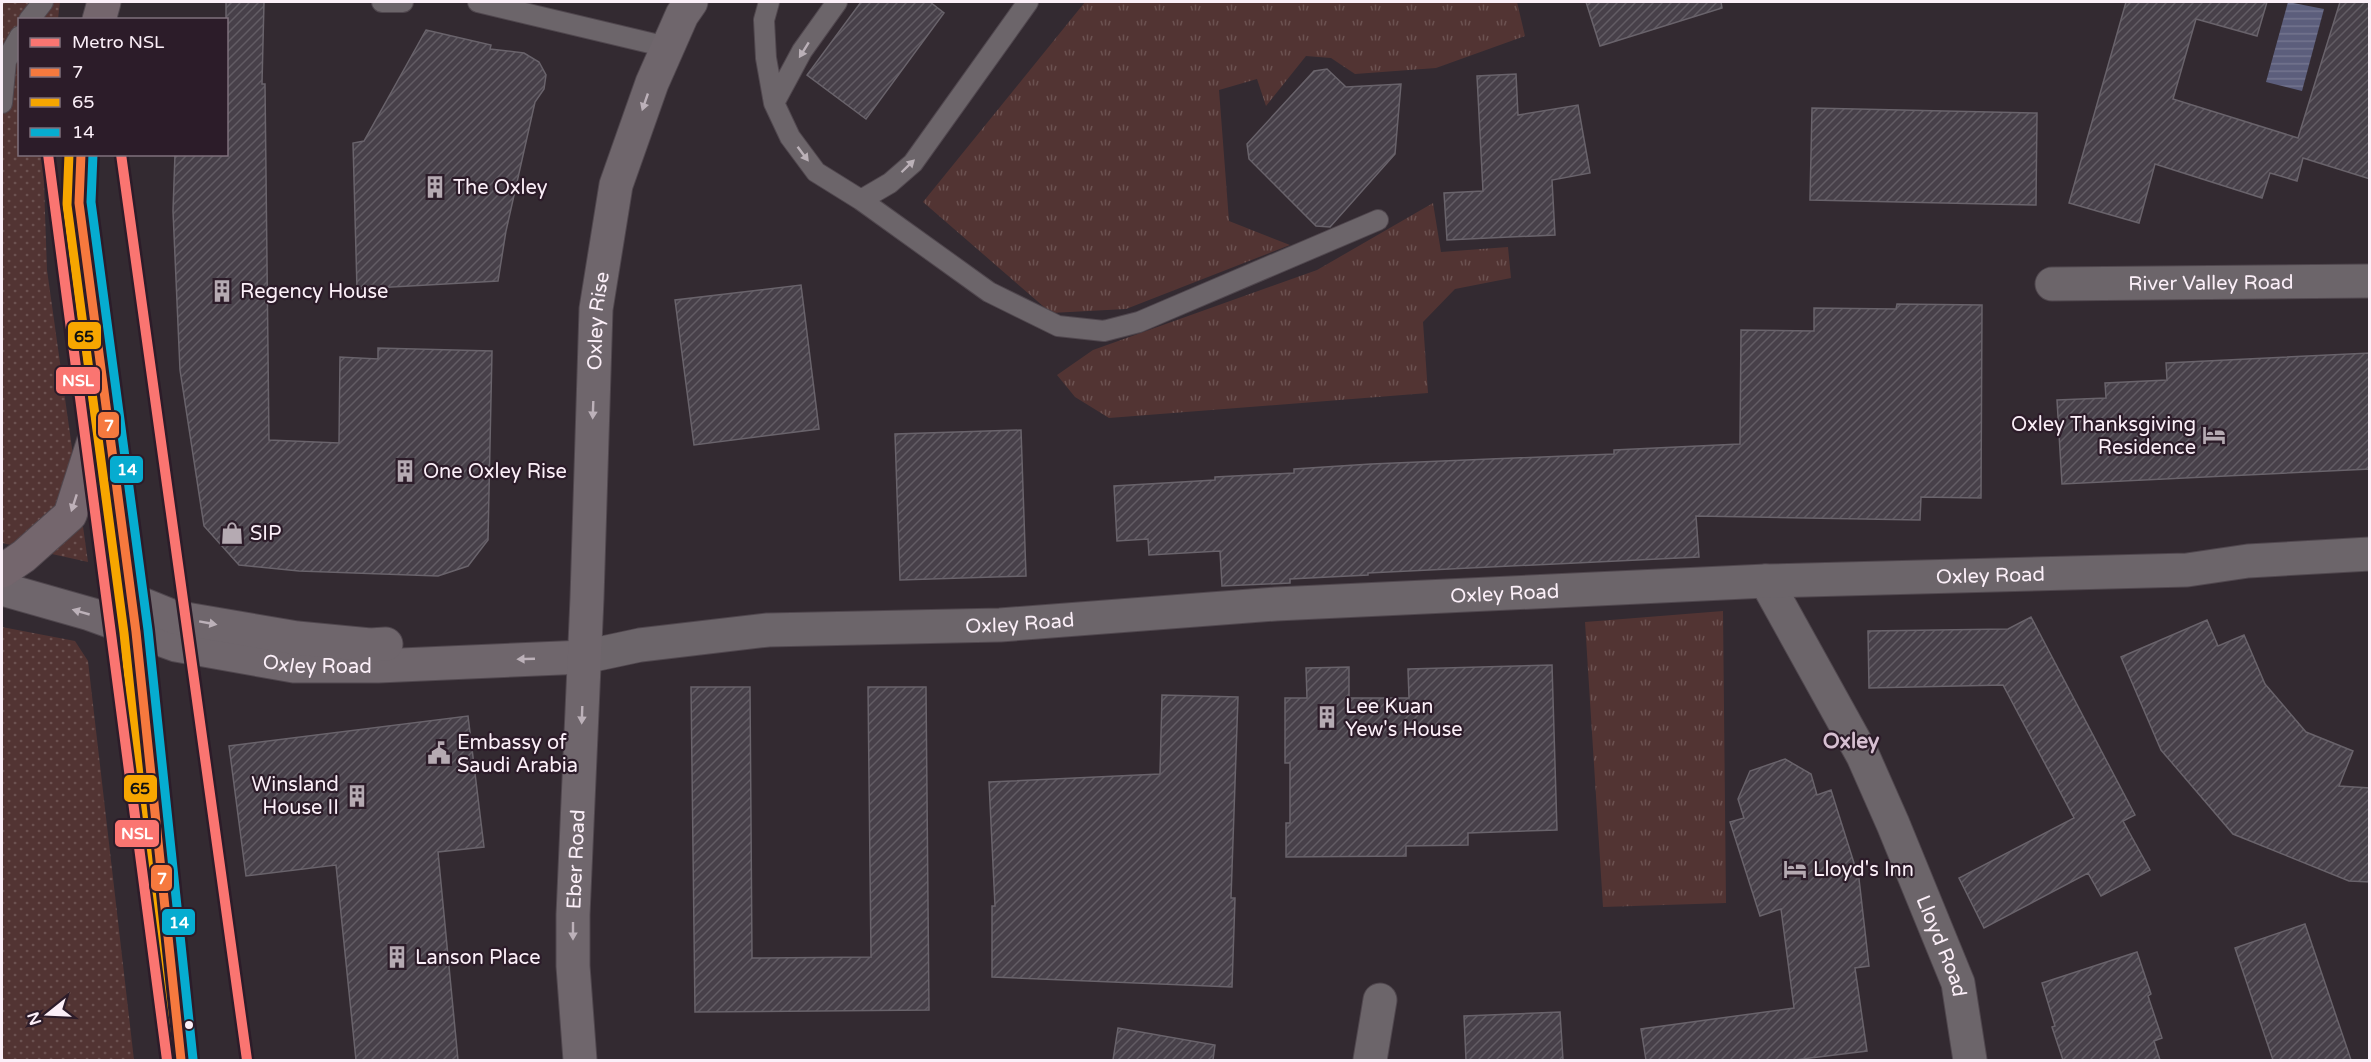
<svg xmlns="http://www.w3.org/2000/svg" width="2371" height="1062" font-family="'Varela Round',sans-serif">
<defs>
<pattern id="grass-tufts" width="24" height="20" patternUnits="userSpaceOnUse" patternTransform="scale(1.5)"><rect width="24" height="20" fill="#523433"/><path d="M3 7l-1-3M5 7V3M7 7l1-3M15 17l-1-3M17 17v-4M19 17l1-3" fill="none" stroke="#6c5251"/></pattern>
<pattern id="park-dots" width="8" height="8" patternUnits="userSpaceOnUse" patternTransform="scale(1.5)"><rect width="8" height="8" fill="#523433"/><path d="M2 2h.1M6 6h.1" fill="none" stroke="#6c5251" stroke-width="1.8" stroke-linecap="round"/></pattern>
<pattern id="water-rules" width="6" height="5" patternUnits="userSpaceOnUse" patternTransform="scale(1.5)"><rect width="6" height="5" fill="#5c5e7c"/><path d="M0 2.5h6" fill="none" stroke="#74758f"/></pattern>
<pattern id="building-hatch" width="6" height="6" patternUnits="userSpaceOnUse" patternTransform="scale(1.5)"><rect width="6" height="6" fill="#474049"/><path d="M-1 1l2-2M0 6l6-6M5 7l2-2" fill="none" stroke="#625c64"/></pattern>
</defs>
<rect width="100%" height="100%" fill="#332a31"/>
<!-- grass -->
<path fill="url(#grass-tufts)" d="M1085 2H1517L1525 36 1436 68 1355 74 1331 58 1306 56 1266 106 1257 79 1219 90 1229 221 1290 245 1126 309 1051 313 923 202Z
M1433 203 1441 252 1508 247 1511 278 1455 289 1423 322 1428 393 1109 418 1075 397 1057 375 1093 350 1317 270Z
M1723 611 1726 903 1603 907 1585 622Z"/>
<!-- park -->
<path fill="url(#park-dots)" d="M2 2H60L58 19 20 20V154L43 155 47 270 88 562 2 543Z
M2 627 75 641 88 661 134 1060H2Z"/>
<!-- water -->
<path fill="url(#water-rules)" d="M2288 2 2324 9 2302 91 2266 82Z"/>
<!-- building -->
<path fill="url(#building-hatch)" stroke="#69636b" stroke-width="1.5" d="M226 2H264L262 84H265L269 440 339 443 340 357 378 359V348L492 351 488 540 468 566 438 576 299 571 239 565 204 526 180 370 173 211 175 154H226Z
M861 2H930L944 13 866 119 807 75Z
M1586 2H1721L1722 8 1600 46Z
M2126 2H2267L2257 36 2196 19 2173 99 2298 138 2340 2H2370V179L2303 158 2297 181 2270 173 2262 198 2155 164 2139 223 2069 203Z
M426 30 491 45 490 49 524 53 539 62 546 75 544 89 535 102 506 231 498 281 357 289 353 143 364 141Z
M1327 69 1346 87 1401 84 1395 154 1330 227 1316 226 1249 159 1247 144 1314 71Z
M1516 74 1518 115 1578 105 1590 173 1552 180 1555 235 1447 240 1444 193 1483 191 1477 76Z
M1812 108 2037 113 2036 205 1810 200Z
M801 285 819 429 694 445 675 300Z
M1897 304 1982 305 1981 498 1921 497 1920 520 1696 516 1699 557 1368 573V575L1290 579V583L1222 586 1220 551 1149 555 1148 539 1117 541 1114 486 1215 480V477L1294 473V469L1371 464 1614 454V450L1740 444 1741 330 1814 331V308L1896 309Z
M2370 353V469L2062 484 2057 400 2106 398 2105 383 2167 380 2166 363Z
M1021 430 1026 576 900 580 895 434Z
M2031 617 2135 815 2123 821 2150 870 2101 896 2088 873 1984 928 1959 878 2074 818 2003 685 1869 688 1868 631 2008 629Z
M2207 620 2218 646 2244 635 2265 684 2306 732 2353 751 2339 786 2370 788V882L2349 881 2233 834 2161 750 2121 657Z
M1552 665 1557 830 1468 833V845L1406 846V856L1286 857V823H1290V763H1285V698H1307L1306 668 1349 667V698H1409L1408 669Z
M691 687H750L752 958 871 957 868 687H926L929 1010 695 1012Z
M1162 695 1238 697 1231 898H1235L1232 987 992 977V906H995L989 782 1160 774Z
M468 716 484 847 438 852 458 1060H356L336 865 246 876 229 746Z
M1785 759 1811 774 1817 795 1831 790 1859 879 1869 966 1855 968 1867 1051 1794 1060H1646L1641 1029 1794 1008 1781 909 1760 916 1730 822 1744 818 1738 799 1750 771Z
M2305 924 2351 1060H2273L2235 948Z
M2137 952 2151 994 2148 996 2162 1038 2154 1041 2160 1060H2063L2052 1027 2055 1026 2042 983Z
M1560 1012 1563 1060H1466L1464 1016Z
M1118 1028 1215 1045 1213 1060H1113Z"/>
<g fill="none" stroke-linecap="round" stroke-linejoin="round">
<!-- lane casing -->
<g stroke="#50474e" stroke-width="22">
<path id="lane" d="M382 2H403
M478 2 667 47
M769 2 764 20 766 58 774 103 790 137 816 172 861 200 989 292 1058 326 1104 331 1139 322 1378 220
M29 20 43 2
M2 103 6 61 20 36
M774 103 802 51 837 2
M861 200 890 183 913 163 1028 2"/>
</g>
<!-- street casing -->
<g stroke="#50474e" stroke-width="35">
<g id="street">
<path id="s1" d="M2052 284 2370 281"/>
<path id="s2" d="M1766 581 1863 756 1893 824 1958 983 1970 1060"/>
<path id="s3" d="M584 657 640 645 768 630 1000 625 1276 604 1766 581 2187 570 2248 561 2370 554"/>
<path d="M1370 1060 1380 1000"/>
</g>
</g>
<!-- secondary casing -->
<g stroke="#50474e" stroke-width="35">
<g id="secondary">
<path id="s4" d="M2 589 90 614 176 645 294 666H378L584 657"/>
<path d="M132 600 174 617 297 638 370 645 386 644"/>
<path id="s5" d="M580 1060 573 966V915L587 598 596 309 616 185 652 83 682 15 691 2"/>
</g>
</g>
<!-- primary casing -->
<g stroke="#50474e" stroke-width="35">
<path id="primary" d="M99 20 104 2
M81 154 79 203 136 632 181 1060
M2 571 24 556 70 515 102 415"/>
</g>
<!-- lane -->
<use href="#lane" stroke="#6c656a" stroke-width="20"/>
<!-- street -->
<use href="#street" stroke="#6c656a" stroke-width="33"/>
<!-- secondary -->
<use href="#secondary" stroke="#6f666c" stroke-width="33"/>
<!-- primary -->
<use href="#primary" stroke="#74666d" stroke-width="33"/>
<!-- bus-1 casing -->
<g stroke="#2c1c29" stroke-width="14">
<path id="bus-1" d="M81 154 79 203 136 632 181 1060"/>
</g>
<!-- bus-2 casing -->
<g stroke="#2c1c29" stroke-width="14">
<path id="bus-2" d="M69 154 67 205 124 633 169 1060"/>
</g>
<!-- bus-3 casing -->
<g stroke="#2c1c29" stroke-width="14">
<path id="bus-3" d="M93 154 91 202 148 630 193 1059"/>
</g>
<!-- bus-1 -->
<use href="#bus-1" stroke="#f6793e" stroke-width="9"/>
<!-- bus-2 -->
<use href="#bus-2" stroke="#f7a600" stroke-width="9"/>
<!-- bus-3 -->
<use href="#bus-3" stroke="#06acd0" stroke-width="9"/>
<!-- metro-1 casing -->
<g stroke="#2c1c29" stroke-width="15">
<path id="metro-1" d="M48 154 167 1060
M121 154 247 1060"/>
</g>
<!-- metro-1 -->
<use href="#metro-1" stroke="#fa7571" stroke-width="10"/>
</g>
<!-- one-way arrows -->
<defs><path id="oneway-solid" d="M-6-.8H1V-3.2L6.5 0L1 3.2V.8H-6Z" transform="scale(1.5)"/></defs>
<g fill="#bbb1b8">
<use href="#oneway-solid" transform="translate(804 50) rotate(122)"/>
<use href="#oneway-solid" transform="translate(803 154) rotate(53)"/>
<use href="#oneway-solid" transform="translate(908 166) rotate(-44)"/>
</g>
<g fill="#bcb1b9">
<use href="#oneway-solid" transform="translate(645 102) rotate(109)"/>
<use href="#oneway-solid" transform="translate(593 410) rotate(92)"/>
<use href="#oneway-solid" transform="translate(81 612) rotate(-164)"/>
<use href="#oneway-solid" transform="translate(208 623) rotate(10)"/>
<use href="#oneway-solid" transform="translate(526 659) rotate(178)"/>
<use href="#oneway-solid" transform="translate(582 715) rotate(92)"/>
<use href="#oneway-solid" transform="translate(573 931) rotate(90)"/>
</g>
<use fill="#beb1b9" href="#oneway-solid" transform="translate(74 503) rotate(108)"/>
<!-- icons -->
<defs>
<g id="building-bare" transform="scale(1.8)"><path d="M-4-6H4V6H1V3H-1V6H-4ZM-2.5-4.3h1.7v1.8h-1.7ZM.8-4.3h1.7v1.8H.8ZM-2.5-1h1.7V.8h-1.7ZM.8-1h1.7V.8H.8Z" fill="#b5aab2" stroke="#2c1c29" stroke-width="2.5" paint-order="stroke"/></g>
<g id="hotel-bare" transform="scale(1.8)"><path d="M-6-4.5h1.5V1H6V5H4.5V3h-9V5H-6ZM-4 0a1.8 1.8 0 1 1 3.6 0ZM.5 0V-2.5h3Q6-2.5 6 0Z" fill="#b5aab2" stroke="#2c1c29" stroke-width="2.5" paint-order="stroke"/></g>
<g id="shop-bare" transform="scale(1.8)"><path d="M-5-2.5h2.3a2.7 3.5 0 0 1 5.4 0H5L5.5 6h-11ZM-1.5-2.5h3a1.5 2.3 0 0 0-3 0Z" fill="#b5aab2" stroke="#2c1c29" stroke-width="2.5" paint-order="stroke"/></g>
<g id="civic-bare" transform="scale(1.8)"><path d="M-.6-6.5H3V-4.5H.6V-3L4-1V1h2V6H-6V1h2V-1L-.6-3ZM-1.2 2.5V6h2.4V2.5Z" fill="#b5aab2" stroke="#2c1c29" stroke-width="2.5" paint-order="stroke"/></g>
</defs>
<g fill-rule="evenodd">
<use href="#building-bare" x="435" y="187"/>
<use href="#building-bare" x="222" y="291"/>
<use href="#hotel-bare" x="2214" y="435"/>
<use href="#building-bare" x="405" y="471"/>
<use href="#shop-bare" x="232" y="533"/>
<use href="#building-bare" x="1327" y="717"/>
<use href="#civic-bare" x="439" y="753"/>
<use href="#building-bare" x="357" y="796"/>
<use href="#hotel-bare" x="1795" y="869"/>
<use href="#building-bare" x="397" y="957"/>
</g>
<!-- markers -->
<circle fill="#fbeff8" stroke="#2c1c29" stroke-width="2" cx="189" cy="1025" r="5"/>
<g text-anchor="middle" stroke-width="4.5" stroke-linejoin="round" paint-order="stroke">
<!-- poi labels -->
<g font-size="20" fill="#fbeff8" stroke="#2c1c29" text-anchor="start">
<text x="453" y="194">The Oxley</text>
<text x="240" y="298">Regency House</text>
<text x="2196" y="431" text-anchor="end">Oxley Thanksgiving<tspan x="2196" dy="23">Residence</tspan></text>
<text x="423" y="478">One Oxley Rise</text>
<text x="250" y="540">SIP</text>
<text x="1345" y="713">Lee Kuan<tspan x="1345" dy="23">Yew's House</tspan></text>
<text x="457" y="749">Embassy of<tspan x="457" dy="23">Saudi Arabia</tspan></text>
<text x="339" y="791" text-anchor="end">Winsland<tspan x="339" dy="23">House II</tspan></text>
<text x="1813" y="876">Lloyd's Inn</text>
<text x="415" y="964">Lanson Place</text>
</g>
<!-- street labels -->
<g font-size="20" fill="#fbeff8" stroke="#2c1c29">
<text dy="7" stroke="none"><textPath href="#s1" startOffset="159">River Valley Road</textPath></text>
<text dy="7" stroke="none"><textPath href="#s5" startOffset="740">Oxley Rise</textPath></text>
<text dy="7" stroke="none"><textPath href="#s3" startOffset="1410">Oxley Road</textPath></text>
<text dy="7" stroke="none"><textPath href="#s3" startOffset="924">Oxley Road</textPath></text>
<text dy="7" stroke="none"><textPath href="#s3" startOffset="438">Oxley Road</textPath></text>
<text dy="7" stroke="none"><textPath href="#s4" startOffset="326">Oxley Road</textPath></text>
<text dy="7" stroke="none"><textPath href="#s5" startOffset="201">Eber Road</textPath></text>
<text dy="7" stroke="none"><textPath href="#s2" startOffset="406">Lloyd Road</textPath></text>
</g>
<!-- neighbourhood labels -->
<g font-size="21" font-weight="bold" fill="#d7c0d2" stroke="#2c1c29">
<text x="1851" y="748">Oxley</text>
</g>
</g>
<g stroke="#2c1c29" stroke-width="2">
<rect x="67" y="321" width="35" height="29" rx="6" fill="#f7a600"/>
<rect x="55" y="366" width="46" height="29" rx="6" fill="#fa7571"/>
<rect x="97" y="411" width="23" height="28" rx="6" fill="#f6793e"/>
<rect x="109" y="455" width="35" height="29" rx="6" fill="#06acd0"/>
<rect x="123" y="774" width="35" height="29" rx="6" fill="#f7a600"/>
<rect x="114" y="819" width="46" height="29" rx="6" fill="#fa7571"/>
<rect x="150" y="864" width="23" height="28" rx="6" fill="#f6793e"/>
<rect x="161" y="908" width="35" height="28" rx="6" fill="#06acd0"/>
</g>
<g font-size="16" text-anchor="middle" font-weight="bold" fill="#fff">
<text x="78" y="386">NSL</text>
<text x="109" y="431">7</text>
<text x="127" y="475">14</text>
<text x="137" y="839">NSL</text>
<text x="162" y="884">7</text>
<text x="179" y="928">14</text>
</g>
<g font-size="16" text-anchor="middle" font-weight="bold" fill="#111">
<text x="84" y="342">65</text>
<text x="140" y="794">65</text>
</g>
<!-- border -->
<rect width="2371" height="1062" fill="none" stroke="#fbeff8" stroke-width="6"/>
<!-- legend -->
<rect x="18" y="18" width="210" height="138" fill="#2c1c29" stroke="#7f707c" stroke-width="1.5"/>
<rect x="30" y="38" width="30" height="9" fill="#fa7571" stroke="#7f707c" stroke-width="1.5"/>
<text x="72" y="48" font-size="18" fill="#fbeff8">Metro NSL</text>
<rect x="30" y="68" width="30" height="9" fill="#f6793e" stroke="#7f707c" stroke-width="1.5"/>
<text x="72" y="78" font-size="18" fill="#fbeff8">7</text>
<rect x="30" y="98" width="30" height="9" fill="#f7a600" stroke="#7f707c" stroke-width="1.5"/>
<text x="72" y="108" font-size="18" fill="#fbeff8">65</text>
<rect x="30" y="128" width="30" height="9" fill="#06acd0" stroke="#7f707c" stroke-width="1.5"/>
<text x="72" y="138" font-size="18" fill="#fbeff8">14</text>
<!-- north arrow -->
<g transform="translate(48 1014) rotate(252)" stroke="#2c1c29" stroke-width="4.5" paint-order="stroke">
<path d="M0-4.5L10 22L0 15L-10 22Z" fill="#fbeff8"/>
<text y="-9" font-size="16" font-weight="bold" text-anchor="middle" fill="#fbeff8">N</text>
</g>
</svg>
